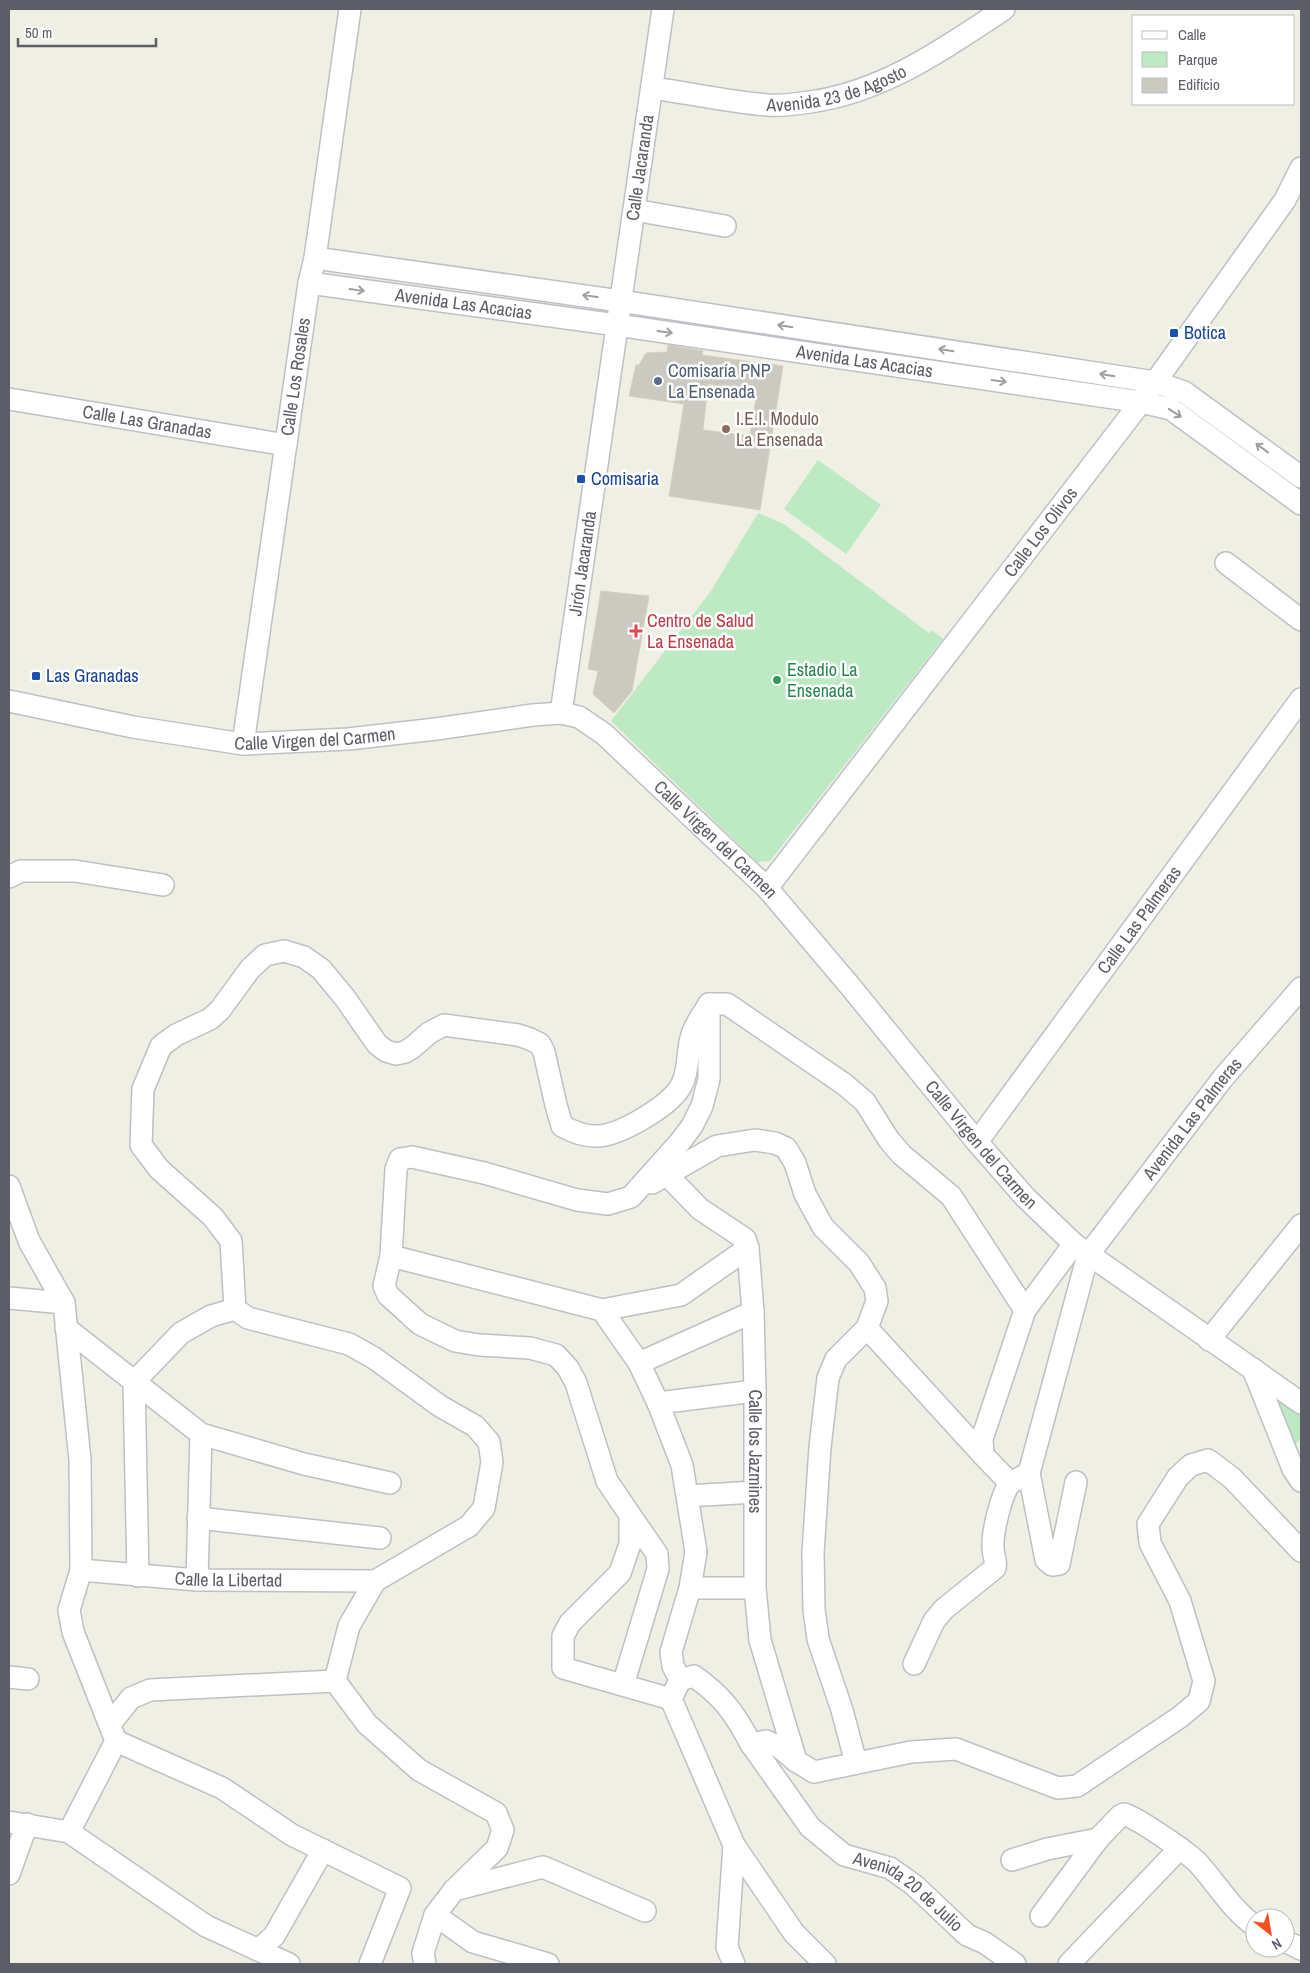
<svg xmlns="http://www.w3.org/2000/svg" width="1310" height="1973" font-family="'Archivo Narrow',sans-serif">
<rect width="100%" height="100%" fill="#f0efe3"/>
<!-- green -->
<path fill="#bde9c3" d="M818 460 881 505 846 554 784 509Z
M758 513 784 524 929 633 932 630 943 639 770 861 757 862 611 721 711 591Z
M1272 1393 1301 1410V1439L1296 1444H1293Z"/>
<!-- building -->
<path fill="#cbc9c0" stroke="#d5d1c1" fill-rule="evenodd" d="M668 345 703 351 702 355 783 366 760 510 669 496 684 404 629 396 636 365H639L646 353 667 352ZM708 384 757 392 750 436 703 430Z
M601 591 649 596 632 691 614 713 593 694 598 671 588 669Z"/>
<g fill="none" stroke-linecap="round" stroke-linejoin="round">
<!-- minor casing -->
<g stroke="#bdc0c6" stroke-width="24">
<g id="minor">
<path id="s1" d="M652 88C690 93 729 102 768 105 782 106 797 104 810 102 883 92 944 49 1004 9"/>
<path d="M634 210 725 226"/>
<path d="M315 258 620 301 1155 382 1184 392 1301 477"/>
<path id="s2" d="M309 283 617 325 1141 402 1171 409 1301 504"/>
<path id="s3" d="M9 399 286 445"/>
<path d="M1226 563 1301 620"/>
<path id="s4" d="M9 701 133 727 243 744 348 739 436 729 533 715 561 713 579 717 604 734 767 888 850 986 977 1142 1025 1197 1074 1244 1301 1403"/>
<path id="s5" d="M561 713 663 9"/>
<path id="s6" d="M243 744 309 283 315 258 350 9"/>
<path d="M9 877 21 871H75L163 885"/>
<path id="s7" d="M767 888 1141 402 1285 200 1301 168"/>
<path id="s8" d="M977 1142 1301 699"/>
<path id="s9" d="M666 1174 700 1209 745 1239 748 1248 753 1312 755 1391V1588L760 1640 796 1761"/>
<path d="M652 1183 717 1146 755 1140 775 1143 786 1148 795 1163 805 1194 823 1227 859 1263 875 1288 877 1301 867 1328 836 1359 828 1378 820 1447 813 1553 814 1609 818 1639 842 1710 856 1763"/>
<path d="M9 1186 29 1241 64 1303 80 1460 81 1570 69 1610 73 1632 116 1741 69 1832"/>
<path d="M391 1256 602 1310 639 1363 658 1403 682 1465 696 1552 690 1588 671 1652 673 1666 680 1680"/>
<path d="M9 1298 64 1303"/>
<path d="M602 1310 681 1295 748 1248"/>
<path d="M66 1328 201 1434 304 1464 390 1483"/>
<path d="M867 1328 983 1455"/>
<path d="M1209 1340 1301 1225"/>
<path d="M639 1363 753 1312"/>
<path d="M1253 1369 1293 1469 1301 1481"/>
<path d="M658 1403 755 1391"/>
<path d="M1029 1473 1046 1560 1052 1565 1059 1564 1076 1482"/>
<path id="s10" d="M1010 1483 1029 1473 1088 1255 1223 1078 1301 988"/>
<path d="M688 1496 755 1492"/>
<path d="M198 1518 380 1538"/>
<path id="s11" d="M81 1570 197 1580 375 1581"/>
<path d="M138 1576 134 1382 181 1333 211 1316 235 1309"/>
<path d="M197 1580 201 1434"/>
<path d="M690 1588H755"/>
<path d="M914 1664 934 1621 944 1609 995 1568C997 1561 993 1556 993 1548 992 1533 1001 1495 1010 1483L983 1455 982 1439 1025 1310 1074 1244"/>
<path d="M9 1677 28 1679"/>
<path d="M623 1685 658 1569 657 1554 630 1515"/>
<path d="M671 1699 563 1668V1636L570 1623 620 1573 630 1544V1515L607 1481 576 1383 568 1368 556 1355 530 1348 479 1345 455 1341 420 1324 388 1295 384 1286 391 1256 396 1169 400 1159 412 1157 484 1173 577 1200 608 1204 631 1197 680 1142 692 1126 702 1106 709 1079V1004"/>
<path d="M110 1724 131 1698 150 1690 335 1681"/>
<path d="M116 1741 222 1788 292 1835 400 1888 370 1964"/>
<path id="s12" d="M751 1744 810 1827 844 1855 890 1868 914 1885 967 1935 985 1943 1015 1964"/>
<path d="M9 1822 69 1832 206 1926 289 1964"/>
<path d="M734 1845 794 1933 825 1964"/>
<path d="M1012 1860 1047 1849 1098 1839 1120 1816 1124 1814C1139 1819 1187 1852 1198 1863 1217 1884 1232 1910 1255 1926"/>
<path d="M9 1874 27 1824"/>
<path d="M454 1890 543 1867 645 1911"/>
<path d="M435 1915 473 1942 548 1964"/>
<path d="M1041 1916 1098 1839"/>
<path d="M1285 1941 1301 1949"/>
<path d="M258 1950 274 1936 323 1850"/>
<path d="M425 1964 423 1953 435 1915 454 1890 497 1848 503 1830 496 1813 419 1770 367 1724 335 1681 349 1626 375 1581 469 1526 484 1508 492 1462 489 1442 475 1426 440 1406 374 1358 349 1344 248 1318 235 1309 231 1241 213 1217 159 1169 141 1145 143 1089 161 1046 176 1035 210 1019 220 1010 250 969 265 955 284 951 304 957 321 969 345 998 377 1044 386 1051 396 1054 405 1052 413 1047 429 1033 444 1025 518 1035 530 1039 540 1044 544 1052 556 1105 562 1126C574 1132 585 1137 599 1136 622 1134 672 1105 682 1084 689 1070 687 1053 691 1038 694 1025 702 1016 709 1004H727L844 1084 865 1102 889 1140 902 1155 951 1196 1025 1310"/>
<path d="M734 1964 727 1947 734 1845 671 1699 680 1680 694 1676C723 1697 734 1712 751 1744L766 1741 779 1747 796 1761 814 1772 911 1752 956 1749 1058 1788 1077 1786 1180 1717 1199 1701 1204 1681 1180 1601 1150 1543 1148 1524 1178 1477 1191 1465 1208 1460 1232 1478 1301 1551"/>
<path d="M1069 1964 1180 1848"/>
</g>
</g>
<!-- minor -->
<use href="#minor" stroke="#fff" stroke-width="21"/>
</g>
<!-- one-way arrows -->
<defs><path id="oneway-shaft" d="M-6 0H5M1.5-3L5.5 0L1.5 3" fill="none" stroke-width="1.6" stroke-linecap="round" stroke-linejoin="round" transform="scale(1.25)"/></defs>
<g stroke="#9d9ea3">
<use href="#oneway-shaft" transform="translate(357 290) rotate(8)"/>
<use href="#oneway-shaft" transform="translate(590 296) rotate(-172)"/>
<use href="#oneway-shaft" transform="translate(785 326) rotate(-171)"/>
<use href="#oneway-shaft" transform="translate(665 332) rotate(8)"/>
<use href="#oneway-shaft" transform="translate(946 350) rotate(-171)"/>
<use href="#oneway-shaft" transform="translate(1107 375) rotate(-171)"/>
<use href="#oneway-shaft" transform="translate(999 381) rotate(8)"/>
<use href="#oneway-shaft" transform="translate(1175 413) rotate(33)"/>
<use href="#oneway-shaft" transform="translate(1262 448) rotate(-144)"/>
</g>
<!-- markers -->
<g fill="#1a4fb4" stroke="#fff" stroke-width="2">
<rect x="1169" y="328" width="10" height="10" rx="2.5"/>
<rect x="576" y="474" width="10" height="10" rx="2.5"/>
<rect x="31" y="671" width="10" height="10" rx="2.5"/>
</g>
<circle fill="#5c6f8a" stroke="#fff" stroke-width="2" cx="658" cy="381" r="5"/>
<circle fill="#8d6e63" stroke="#fff" stroke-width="2" cx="726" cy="429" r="5"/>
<path fill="#e0444e" stroke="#fff" stroke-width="2" d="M633.5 623.5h5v5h5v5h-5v5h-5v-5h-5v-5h5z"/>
<circle fill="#2e9e5b" stroke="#fff" stroke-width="2" cx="777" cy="680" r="5"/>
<g text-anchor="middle" stroke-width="5" stroke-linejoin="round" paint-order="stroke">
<!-- street labels -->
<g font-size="18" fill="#5b5e66" stroke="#fff">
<text dy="6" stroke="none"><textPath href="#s1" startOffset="188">Avenida 23 de Agosto</textPath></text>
<text dy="6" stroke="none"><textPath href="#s5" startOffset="551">Calle Jacaranda</textPath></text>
<text dy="6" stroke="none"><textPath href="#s2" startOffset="156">Avenida Las Acacias</textPath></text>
<text dy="6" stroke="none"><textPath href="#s2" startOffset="561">Avenida Las Acacias</textPath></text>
<text dy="6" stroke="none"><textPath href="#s6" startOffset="371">Calle Los Rosales</textPath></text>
<text dy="6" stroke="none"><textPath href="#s3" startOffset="140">Calle Las Granadas</textPath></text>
<text dy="6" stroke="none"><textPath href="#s7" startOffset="449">Calle Los Olivos</textPath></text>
<text dy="6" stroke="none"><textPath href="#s5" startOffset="151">Jirón Jacaranda</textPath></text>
<text dy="6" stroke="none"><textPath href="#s4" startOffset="310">Calle Virgen del Carmen</textPath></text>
<text dy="6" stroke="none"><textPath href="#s4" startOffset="760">Calle Virgen del Carmen</textPath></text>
<text dy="6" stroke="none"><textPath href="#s8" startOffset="275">Calle Las Palmeras</textPath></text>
<text dy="6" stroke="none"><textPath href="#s10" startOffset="419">Avenida Las Palmeras</textPath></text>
<text dy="6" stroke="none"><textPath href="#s4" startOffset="1165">Calle Virgen del Carmen</textPath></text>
<text dy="6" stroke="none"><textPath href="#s9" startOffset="316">Calle los Jazmines</textPath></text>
<text dy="6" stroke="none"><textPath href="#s11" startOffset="148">Calle la Libertad</textPath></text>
<text dy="6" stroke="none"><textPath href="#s12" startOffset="221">Avenida 20 de Julio</textPath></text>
</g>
<!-- transit labels -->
<g font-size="18" fill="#164399" stroke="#fff" text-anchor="start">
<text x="1184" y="339">Botica</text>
<text x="591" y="485">Comisaria</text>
<text x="46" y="682">Las Granadas</text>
</g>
<!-- service labels -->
<g font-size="18" fill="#4e5e75" stroke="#fff" text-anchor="start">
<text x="668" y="377">Comisaría PNP<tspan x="668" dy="21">La Ensenada</tspan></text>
</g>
<!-- education labels -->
<g font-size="18" fill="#785e54" stroke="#fff" text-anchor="start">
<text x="736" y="425">I.E.I. Modulo<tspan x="736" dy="21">La Ensenada</tspan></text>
</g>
<!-- health labels -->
<g font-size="18" fill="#be3a42" stroke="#fff" text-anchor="start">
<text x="647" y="627">Centro de Salud<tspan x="647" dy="21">La Ensenada</tspan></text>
</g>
<!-- leisure labels -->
<g font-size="18" fill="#27864d" stroke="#fff" text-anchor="start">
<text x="787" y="676">Estadio La<tspan x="787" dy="21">Ensenada</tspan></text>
</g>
</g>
<!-- border -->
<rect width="1310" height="1973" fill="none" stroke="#5b5e66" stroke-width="20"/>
<!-- legend -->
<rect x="1132" y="15" width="162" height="90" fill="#ffffff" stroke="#bdbfc2"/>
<rect x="1142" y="31" width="25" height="8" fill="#ffffff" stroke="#bdbfc2"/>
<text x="1178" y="40" font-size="15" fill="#5b5e66">Calle</text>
<rect x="1142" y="52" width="25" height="15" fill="#bde9c3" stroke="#bdbfc2"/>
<text x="1178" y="65" font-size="15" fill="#5b5e66">Parque</text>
<rect x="1142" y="78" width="25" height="15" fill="#cbc9c0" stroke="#bdbfc2"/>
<text x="1178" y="90" font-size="15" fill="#5b5e66">Edificio</text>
<!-- north arrow -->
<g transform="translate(1270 1933) rotate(149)"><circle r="24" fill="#ffffff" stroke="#bdbfc2"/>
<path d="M0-4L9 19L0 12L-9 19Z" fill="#f94f20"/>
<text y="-8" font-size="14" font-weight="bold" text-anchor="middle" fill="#5b5e66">N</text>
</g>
<!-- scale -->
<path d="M18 38v8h138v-8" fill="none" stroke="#5b5e66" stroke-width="2.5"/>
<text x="25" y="38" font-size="15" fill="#5b5e66" stroke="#ffffff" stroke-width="4" paint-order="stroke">50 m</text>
</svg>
